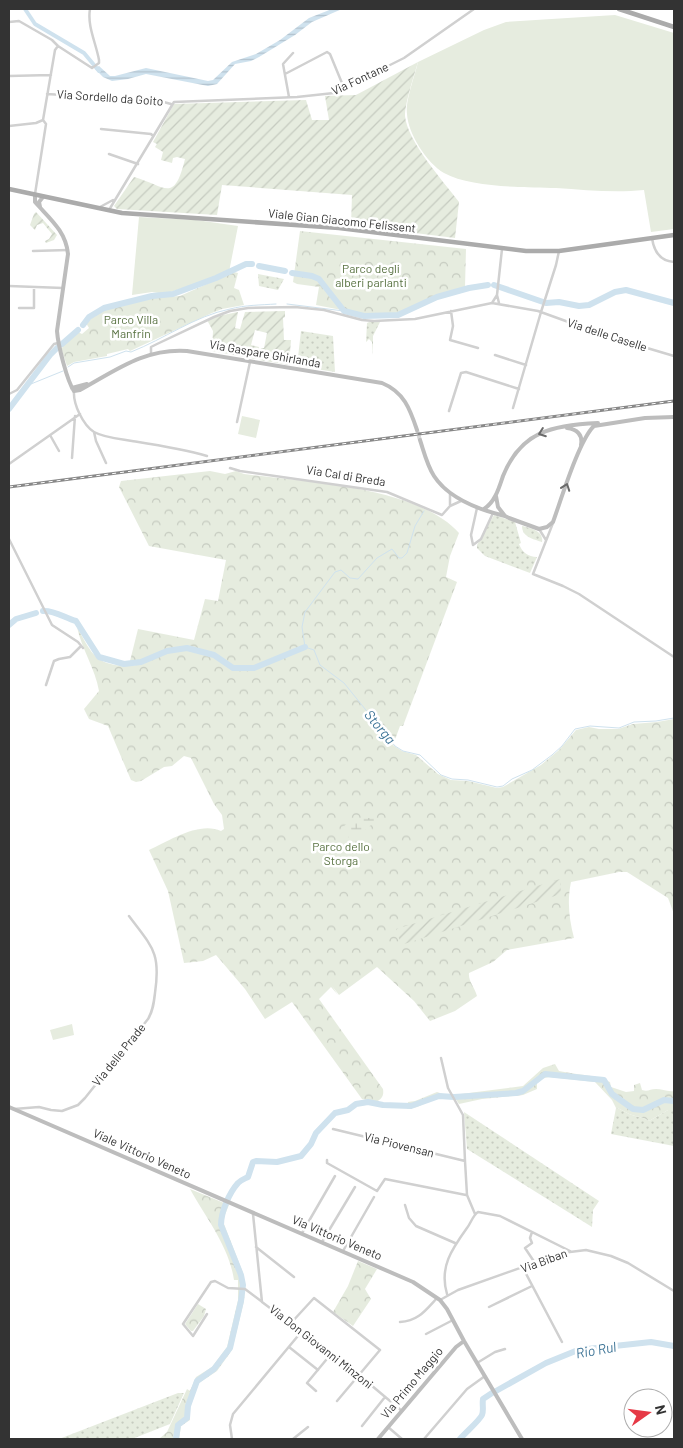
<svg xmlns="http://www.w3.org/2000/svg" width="683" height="1448" font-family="Barlow,sans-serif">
<defs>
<pattern id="grass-dots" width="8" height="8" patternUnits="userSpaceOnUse" patternTransform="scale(1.25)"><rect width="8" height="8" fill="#e6ecdf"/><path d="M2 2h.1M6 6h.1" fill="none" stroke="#c6cbc0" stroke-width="1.8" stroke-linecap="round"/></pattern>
<pattern id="forest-crowns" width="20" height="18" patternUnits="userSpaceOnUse" patternTransform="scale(1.25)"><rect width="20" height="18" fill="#e6ecdf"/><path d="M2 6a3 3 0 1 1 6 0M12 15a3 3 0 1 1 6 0" fill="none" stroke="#c6cbc0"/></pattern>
<pattern id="wetland-marsh" width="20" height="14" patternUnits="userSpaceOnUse" patternTransform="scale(1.25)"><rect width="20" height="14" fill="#e6ecdf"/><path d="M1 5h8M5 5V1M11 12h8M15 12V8" fill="none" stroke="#c6cbc0"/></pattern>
<pattern id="garden-furrows" width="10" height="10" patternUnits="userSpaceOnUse" patternTransform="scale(1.25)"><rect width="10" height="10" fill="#e6ecdf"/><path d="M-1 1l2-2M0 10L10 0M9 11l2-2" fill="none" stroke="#c6cbc0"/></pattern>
<pattern id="water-rules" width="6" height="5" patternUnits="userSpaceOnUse" patternTransform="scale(1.25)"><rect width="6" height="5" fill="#cfe2ee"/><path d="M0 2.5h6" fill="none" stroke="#b2c2cd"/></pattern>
</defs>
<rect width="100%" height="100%" fill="#fff"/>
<!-- grass -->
<path fill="url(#grass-dots)" d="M258 274 284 279 278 290 259 286Z
M369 322H380L373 336V355L372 342 369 339 366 342 367 323Z
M301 331 333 336 335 372 297 366Z
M494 515 515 522 521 543 519 544C522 552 528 557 537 557L530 573 485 556 477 548V545Z
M522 526C531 528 544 531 542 542 533 539 522 537 522 526Z
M616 1108C622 1109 626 1113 632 1115 638 1117 643 1117 649 1121L668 1110H674V1146L611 1134Z
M464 1112 599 1201 593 1210 592 1227 467 1149Z
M178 1393H184L170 1424 132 1439H59Z"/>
<!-- forest -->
<path fill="url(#forest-crowns)" d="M300 231 466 249 465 287 434 297 395 315 362 314 316 305 319 287 297 284 293 282Z
M234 272 238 273 234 288 239 290 244 305 222 309 212 313 130 351 128 349 107 354V356L74 362 67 366 61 348 63 347V345L78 332 82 334 89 328 86 323 100 311 147 298 180 296Z
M210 471 225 474 236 471 244 474C305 482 417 486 459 533L450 556 446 577 457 582 403 726H400L393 745 402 751 416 755 438 774 451 780 468 781 497 788 503 787 541 765 559 750 576 730 589 727 599 729H618L633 724 657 722 674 719V914L668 898 627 872H619L571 882C567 901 569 919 574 938L507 950 493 962 469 973C468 981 475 988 477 996L455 1011 430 1021 414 1001 377 967 339 995 332 986 338 995 331 987 319 999 383 1089C384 1096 382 1099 376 1102L362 1099 292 1002 265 1019 245 989 216 955 203 961 184 963 168 891 149 850C169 841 199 821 221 831L224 829 222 815 214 804 191 758 184 756 172 766 164 767 141 781 136 782 131 780 108 726 89 719 84 709 99 691C95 668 82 650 77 627 88 646 92 661 115 665 123 666 131 667 139 664L137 660 130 661 138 629 194 640 205 599 218 601 226 560 149 546 119 487 121 481Z
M555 1064 559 1071C577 1075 592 1074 610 1082L611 1087 626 1092 634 1091V1085L640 1083 642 1090C648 1092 650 1089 656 1089 662 1089 667 1092 674 1091V1110H668L649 1121C643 1117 638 1117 632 1115 626 1113 622 1109 616 1108L612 1100 595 1082 549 1077 540 1079 537 1083V1089L523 1095 482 1099 459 1104 453 1095 523 1086 543 1068Z
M437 1092 452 1097 453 1099 437 1098 417 1107 407 1109 408 1102 415 1101Z
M190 1189 229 1205 224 1217V1224L243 1273 245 1285 244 1301 232 1350 217 1371 199 1383 190 1406V1420L181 1426 179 1439H159L167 1432 187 1389 190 1391 196 1377 212 1367 227 1347 238 1300V1280H234C229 1246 206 1218 190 1189Z
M358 1261 377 1269 365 1289 371 1299 353 1326 333 1312 348 1286Z
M198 1304 206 1309 204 1316 193 1331H191L185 1324Z"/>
<!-- wetland -->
<path fill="url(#wetland-marsh)" d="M359 818H388C376 825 363 823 362 840 361 846 363 850 362 856L361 858H355L352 854 349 838 344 826 352 820Z"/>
<!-- garden -->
<path fill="url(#garden-furrows)" d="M418 62C414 76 405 103 405 116 407 141 444 182 459 202L455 238 351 225 352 195 222 185 217 215 117 209 114 206 134 177C166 186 174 204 185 159L177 157 173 158 172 163 161 160 163 152 155 147 157 144 153 142 174 104 306 100 312 120H329L325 96 356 95Z
M36 212 57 235 54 240 46 243 45 241 49 239 52 234 43 223 37 225 35 230 30 225 34 214Z
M285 311V317L283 318 284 340H291L289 365 259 360 261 348H264L267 333 255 330 251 345 259 347 256 359 212 351 213 331 207 320 223 315 238 312 235 328 240 329 245 312Z
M560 879 561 894 401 945 396 929Z"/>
<!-- pitch -->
<path fill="#e6ecdf" d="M615 15 674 33V229L651 232 644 190C615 193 585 190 556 188 526 187 471 188 444 173 427 163 408 134 407 114 405 102 415 75 418 62L484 30 506 22Z
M139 217 196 220 238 226 229 272 165 294 152 292 132 295Z
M242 416 260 420 256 438 238 434Z
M72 1024 74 1035 53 1040 50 1030Z"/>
<!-- water -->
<path fill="url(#water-rules)" d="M332 9H342L312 22 295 35 259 57 251 61 235 64 217 84 208 86 146 74 128 79 112 81 103 77 95 69 99 66 110 76H115L146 68 208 81 213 80 232 62 256 54 280 40 309 18Z"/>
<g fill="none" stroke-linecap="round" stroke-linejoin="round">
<!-- stream -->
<path stroke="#cfe2ee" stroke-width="1" d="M287 304 344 311
M68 367 74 363 110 357 126 351 131 352C164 339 195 316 230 309 245 305 261 305 276 304
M26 386 63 371
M424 511 415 526 407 553 402 558H399L392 549 377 558 358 579 350 578 341 570 335 572 305 612 302 627 305 647 314 650 320 665 344 683 395 746 403 751 420 755 441 775 452 779 468 780 497 787 503 786 512 779 532 770 552 755 562 746 575 729 590 726 619 728 634 722 656 721 674 718"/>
<!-- canal -->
<path stroke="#cfe2ee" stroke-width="4" d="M25 9 35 24 84 53 99 71"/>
<!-- river -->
<path stroke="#cfe2ee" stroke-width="6" d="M259 266 285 271
M292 273 312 276 319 279 344 311 364 316 398 315 437 297 469 288 488 285
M494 285 546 303 559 302 579 306 589 305 615 292 626 290 674 303
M83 325 89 317 104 308 152 296 173 294 216 278 246 264H252
M62 344 78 330
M9 409 50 355 58 347
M43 611C54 610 65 618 76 621L99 657 124 664 141 662 167 651 187 648 214 655 233 668H254L305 647
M9 625 16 619 36 613
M496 1391 546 1363 578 1350 651 1342 674 1346
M176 1439 178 1425 187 1418 188 1406 197 1381 214 1369 230 1348 241 1301 243 1285 241 1275 221 1225C221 1212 229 1193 238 1183 241 1180 244 1179 248 1177L253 1162 256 1161 277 1162 301 1156 311 1144 316 1133 335 1113 348 1110 356 1104 368 1102 383 1105 411 1106 439 1096 454 1097 516 1093 523 1091 545 1074 604 1080 612 1094 633 1109 643 1110 664 1100 674 1101
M460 1439C465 1433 480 1420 482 1415 484 1410 482 1405 483 1399L492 1393"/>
<!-- secondary-tunnel -->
<path stroke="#d6d6d6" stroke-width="4" stroke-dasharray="4 2" stroke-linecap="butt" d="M417 430 420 440"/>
<!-- street -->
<path stroke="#d0d0d0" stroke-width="2.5" d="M9 22 19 21 52 40 58 46 92 68 99 63V60C96 43 87 26 90 9
M285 74 327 52 330 54 344 88
M9 76 51 75
M47 94 160 101 171 104
M289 97 283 64 293 53
M9 126 36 123 43 120 55 50 58 46
M101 129 151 134 153 136
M109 154 138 164
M35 194 46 124 43 120
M100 207 113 200
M109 210 174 102 297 97 334 93 404 58 474 9
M652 238C654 252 660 261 674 262
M33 251 68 250
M9 286 63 288
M497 295 502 249
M492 303 497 295 499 303
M19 308H34V287
M451 311 453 326 450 340 478 348
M151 354V347L157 344 214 317 230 311 248 308 295 307 324 310 362 320 374 321 415 319 492 303 538 311 610 337 674 356
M495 355 526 365
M74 391C73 404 83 425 94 432 105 438 120 439 132 441 157 445 183 449 207 456
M9 394 17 390 54 344 58 343
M513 408 541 312 556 265 559 251
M449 411 461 373 466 372 519 389
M237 422 250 362
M94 432 96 441 106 463
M50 435 59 451
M72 458 75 416
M9 464 80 414
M230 468 240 471 387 492 442 515 450 506 461 501
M450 506V493
M477 508 471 535 473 545 481 539 493 513
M553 523 533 574 563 586 579 594 674 657
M539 529 546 540
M9 539 52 625 78 642 83 648
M46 685 54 661 59 659 70 657 81 646
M441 1058 448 1088 463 1115 465 1161
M14 1109 39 1107 51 1110 62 1111 78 1105 85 1098 148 1019C153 1011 154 1002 155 993 161 952 152 947 129 916
M333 1129 465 1161 467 1195 475 1214
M327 1160V1163L377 1191 385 1179 466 1195
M405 1205 409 1218 416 1226 455 1243
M253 1214 262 1302 359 1375 402 1411
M532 1232 530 1238 532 1243 525 1248 535 1263
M302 1233 335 1176
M322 1242 355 1187
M256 1247 294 1277
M343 1251 374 1197
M523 1268 562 1342
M447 1294C439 1267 452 1249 467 1228 471 1223 473 1215 478 1212L500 1216 570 1251
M440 1300 458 1290 562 1253 586 1250 611 1256 628 1263 674 1291
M489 1307 532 1286
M207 1314 193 1336 183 1324 211 1282 215 1281 228 1288 245 1289 261 1301
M400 1322C418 1321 425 1311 437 1298
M291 1323 314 1298 380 1350 337 1401
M426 1334 453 1320
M289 1347 318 1370
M477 1363 495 1352 505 1349
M316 1391 307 1383 331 1354
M362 1426 385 1397
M388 1427 402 1439
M232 1439 230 1425 233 1414 302 1331
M293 1439 308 1427
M424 1439 467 1389 485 1376"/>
<!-- secondary -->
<path stroke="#bdbdbd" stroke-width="4" d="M35 195V202C49 218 66 231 68 254L57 331C58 345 67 381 74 391L80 390C115 371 144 348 187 351L382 383C404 392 410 409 417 430
M40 207 39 202 43 197
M72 388 87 384
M567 428C577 429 583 435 581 445
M420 440C424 452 427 465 434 476 449 499 480 510 505 516
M496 496 498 507 505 516 509 518 539 529 547 527 553 522C561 500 579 440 594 426L645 418 674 417
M484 509C495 502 499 488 503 476 521 431 553 425 598 423
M9 1107 413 1282 440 1300 447 1309 464 1341 522 1439
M378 1439 456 1347 464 1341"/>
<!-- primary -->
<path stroke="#ababab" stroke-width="4.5" d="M619 9 674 27
M9 189 122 213 339 228 526 251H559L674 235"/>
<!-- rail casing -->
<g stroke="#888" stroke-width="3">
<path id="rail" d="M9 487 674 401"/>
</g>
<!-- rail -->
<use href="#rail" stroke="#fff" stroke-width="1" stroke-dasharray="4" stroke-linecap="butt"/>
</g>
<!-- one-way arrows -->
<defs><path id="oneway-chevron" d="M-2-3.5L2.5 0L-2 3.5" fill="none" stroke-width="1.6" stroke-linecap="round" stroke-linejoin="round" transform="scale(1.25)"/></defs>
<g stroke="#6a6a6a">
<use href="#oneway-chevron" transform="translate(542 433) rotate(160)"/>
<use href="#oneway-chevron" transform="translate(566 487) rotate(-70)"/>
</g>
<g text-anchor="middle" stroke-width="5" stroke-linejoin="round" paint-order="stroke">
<!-- street labels -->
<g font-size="12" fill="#333" stroke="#fff">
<text transform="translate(360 79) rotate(-25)" y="4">Via Fontane</text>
<text transform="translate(110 98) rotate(4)" y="4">Via Sordello da Goito</text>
<text transform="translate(342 221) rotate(6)" y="4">Viale Gian Giacomo Felissent</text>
<text transform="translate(607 335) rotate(18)" y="4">Via delle Caselle</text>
<text transform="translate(265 354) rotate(10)" y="4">Via Gaspare Ghirlanda</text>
<text transform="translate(346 476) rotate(9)" y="4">Via Cal di Breda</text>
<text transform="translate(119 1055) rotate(-51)" y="4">Via delle Prade</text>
<text transform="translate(399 1145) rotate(14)" y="4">Via Piovensan</text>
<text transform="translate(142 1154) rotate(24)" y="4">Viale Vittorio Veneto</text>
<text transform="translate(337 1238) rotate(23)" y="4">Via Vittorio Veneto</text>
<text transform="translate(544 1261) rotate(-20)" y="4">Via Biban</text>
<text transform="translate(321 1347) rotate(38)" y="4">Via Don Giovanni Minzoni</text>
<text transform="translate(412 1383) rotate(-50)" y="4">Via Primo Maggio</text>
</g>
<!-- park labels -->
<g font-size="12" fill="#56703f" stroke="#fff">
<text x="371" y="273">Parco degli<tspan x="371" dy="14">alberi parlanti</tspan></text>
<text x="131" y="324">Parco Villa<tspan x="131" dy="14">Manfrin</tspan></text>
<text x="341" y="851">Parco dello<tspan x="341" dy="14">Storga</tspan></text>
</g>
<!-- water labels -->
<g font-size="14" font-style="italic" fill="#3f7597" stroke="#fff">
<text transform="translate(380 727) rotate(50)" y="5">Storga</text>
<text transform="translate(596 1350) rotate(-10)" y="5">Rio Rul</text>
</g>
</g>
<!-- border -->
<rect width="683" height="1448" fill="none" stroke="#333333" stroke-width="20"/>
<!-- north arrow -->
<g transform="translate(648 1413) rotate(76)"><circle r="24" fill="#ffffff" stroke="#adadad"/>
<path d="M0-4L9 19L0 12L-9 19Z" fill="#e63946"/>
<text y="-8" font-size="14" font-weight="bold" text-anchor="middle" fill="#333333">N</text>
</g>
</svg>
